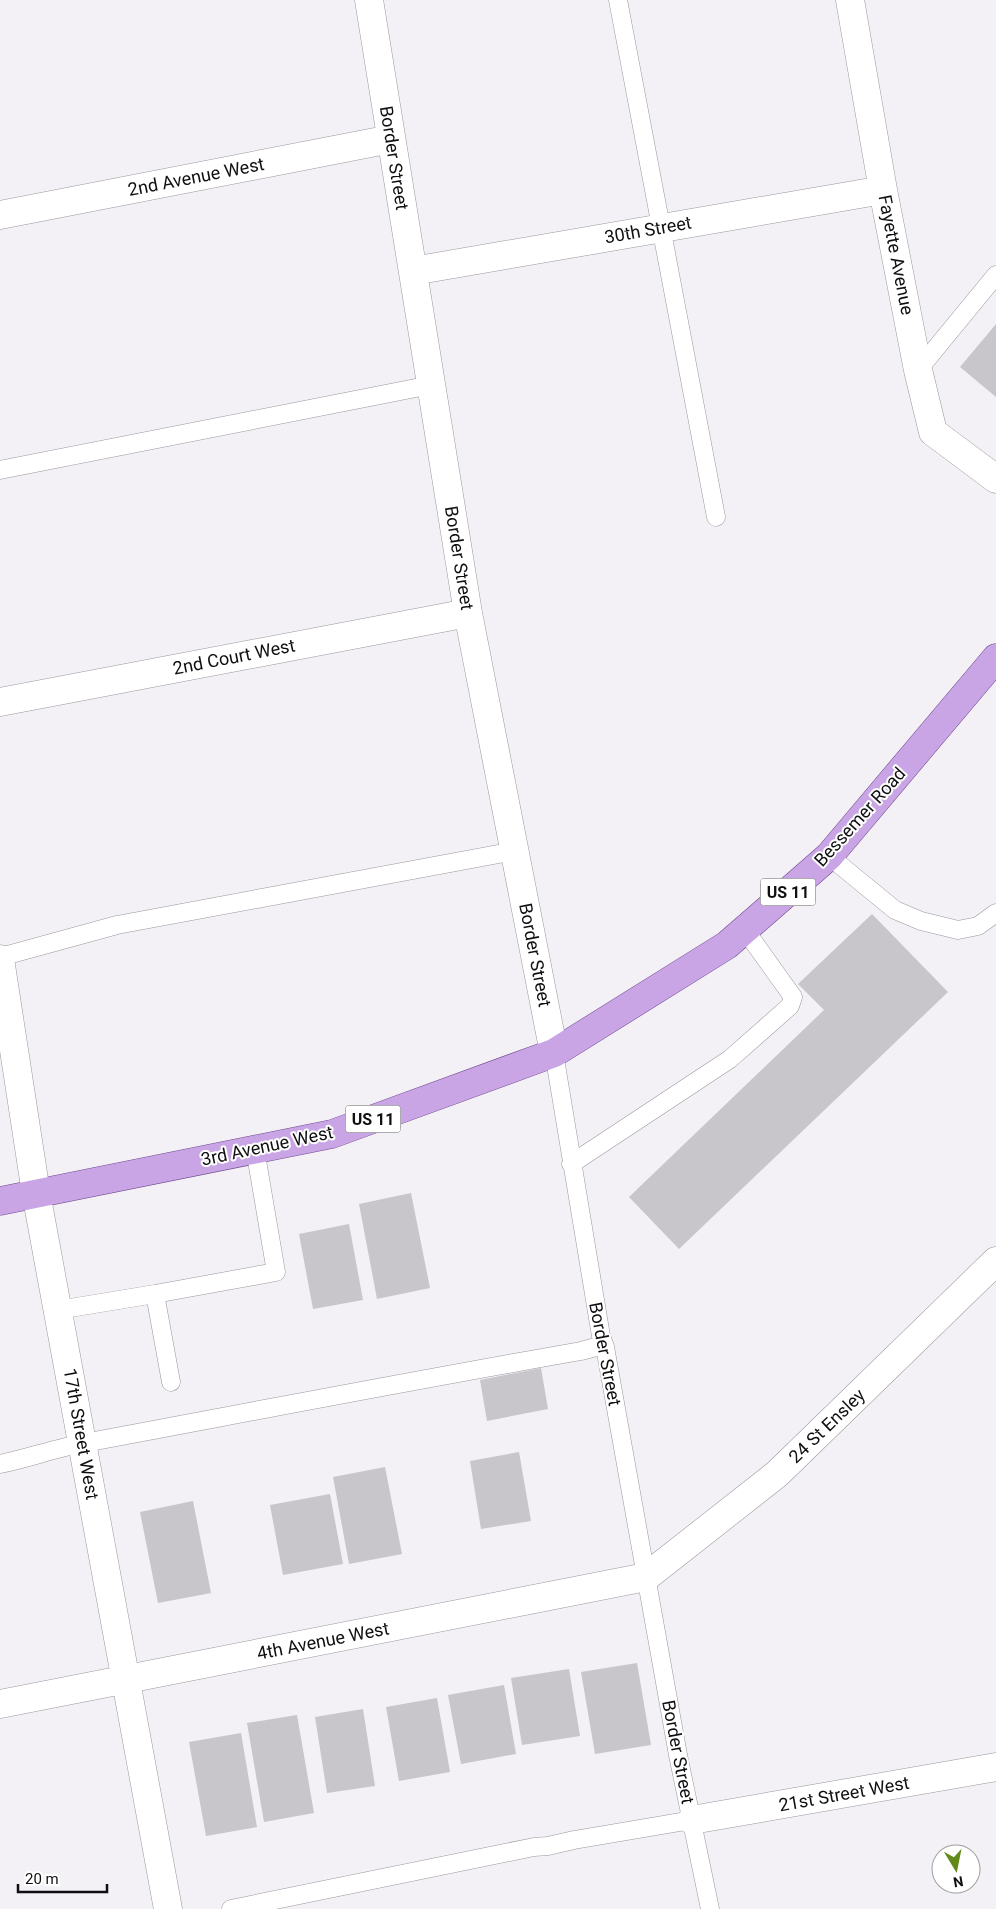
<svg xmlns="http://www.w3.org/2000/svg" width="996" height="1909" font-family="Roboto,sans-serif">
<rect width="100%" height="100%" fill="#f3f0f6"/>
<!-- building -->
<path fill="#c8c5cb" d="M996 324V397L960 367Z
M872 914 948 992 679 1249 629 1197 824 1010 798 984Z
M411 1193 430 1288 377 1299 359 1204Z
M349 1224 363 1300 313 1309 299 1234Z
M541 1368 548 1409 487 1421 480 1380Z
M519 1452 531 1521 481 1529 470 1461Z
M385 1467 402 1554 349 1564 333 1477Z
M330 1494 343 1564 283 1575 270 1505Z
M193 1501 211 1593 158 1603 140 1512Z
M637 1663 651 1745 595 1754 581 1672Z
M569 1669 580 1736 522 1745 511 1678Z
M504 1685 516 1754 461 1764 448 1695Z
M437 1698 450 1772 399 1781 386 1707Z
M363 1709 375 1786 327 1793 315 1717Z
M297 1715 314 1813 264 1822 247 1723Z
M241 1733 257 1827 206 1836 189 1742Z"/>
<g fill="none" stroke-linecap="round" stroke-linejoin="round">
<!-- service casing -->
<g stroke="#9a979d" stroke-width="19">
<path id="service" d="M618 0 716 517
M918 370 996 275
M0 470 431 385
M829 856 895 910 921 921 958 930 978 926 996 913
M0 957 117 925 515 851
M554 1053 601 1336 605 1347 678 1755 710 1909
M571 1164 730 1059 790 1006 793 997 745 930
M155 1294 276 1272 255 1149
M58 1310 155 1294 171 1382
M0 1464C29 1458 56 1448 84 1443 250 1412 415 1380 581 1351L596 1347H605
M231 1909 534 1847 548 1846 574 1840 692 1820"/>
</g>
<!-- minor casing -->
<g stroke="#9a979d" stroke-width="29">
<path id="minor" d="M369 0 468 613 554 1053
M850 0 883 190 918 370 933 432 996 479
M0 215 391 139
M413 271 883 190
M0 702 468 613
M0 959 36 1193 168 1909
M0 1704 646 1577 777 1474 996 1261
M692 1820 996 1767"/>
</g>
<!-- primary casing -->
<g stroke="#70498f" stroke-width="29">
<path id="primary" d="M0 1201 332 1134 554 1053 727 945 829 856 996 658"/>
</g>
<!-- service -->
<use href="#service" stroke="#fff" stroke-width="18"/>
<!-- minor -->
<use href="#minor" stroke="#fff" stroke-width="28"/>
<!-- primary -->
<use href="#primary" stroke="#c9a5e5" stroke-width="28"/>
</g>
<g text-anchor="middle" stroke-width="4" stroke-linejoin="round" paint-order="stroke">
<!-- shield labels -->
<g fill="#fff" stroke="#575658" stroke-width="1">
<rect x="760.5" y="878.5" width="55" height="27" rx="4"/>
<rect x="345.5" y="1105.5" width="55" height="27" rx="4"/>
</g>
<g font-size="16" font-weight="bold" fill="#0f0e10">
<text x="788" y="898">US 11</text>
<text x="373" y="1125">US 11</text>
</g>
<!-- street labels -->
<g font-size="18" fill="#0f0e10" stroke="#fff">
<text transform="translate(394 158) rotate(81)" y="6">Border Street</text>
<text transform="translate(196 177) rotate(-11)" y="6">2nd Avenue West</text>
<text transform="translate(648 230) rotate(-10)" y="6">30th Street</text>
<text transform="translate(896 255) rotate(79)" y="6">Fayette Avenue</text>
<text transform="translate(459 558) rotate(81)" y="6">Border Street</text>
<text transform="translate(234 657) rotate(-11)" y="6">2nd Court West</text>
<text transform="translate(860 817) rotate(-48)" y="6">Bessemer Road</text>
<text transform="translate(535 955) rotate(79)" y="6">Border Street</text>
<text transform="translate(267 1146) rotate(-12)" y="6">3rd Avenue West</text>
<text transform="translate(605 1354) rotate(79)" y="6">Border Street</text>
<text transform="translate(827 1426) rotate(-44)" y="6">24 St Ensley</text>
<text transform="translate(81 1434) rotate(80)" y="6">17th Street West</text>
<text transform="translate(323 1641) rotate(-11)" y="6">4th Avenue West</text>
<text transform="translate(678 1752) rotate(79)" y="6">Border Street</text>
<text transform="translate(844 1794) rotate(-10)" y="6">21st Street West</text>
</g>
</g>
<!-- north arrow -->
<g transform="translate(956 1869) rotate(170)"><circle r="24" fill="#ffffff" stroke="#9f9f9f"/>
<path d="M0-4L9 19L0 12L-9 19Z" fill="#618a18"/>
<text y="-8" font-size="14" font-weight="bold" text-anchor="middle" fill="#0f0e10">N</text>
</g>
<!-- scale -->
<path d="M18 1884v8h89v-8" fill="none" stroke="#0f0e10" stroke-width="2.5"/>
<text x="25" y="1884" font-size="15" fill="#0f0e10" stroke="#ffffff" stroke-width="4" paint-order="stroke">20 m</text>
</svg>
